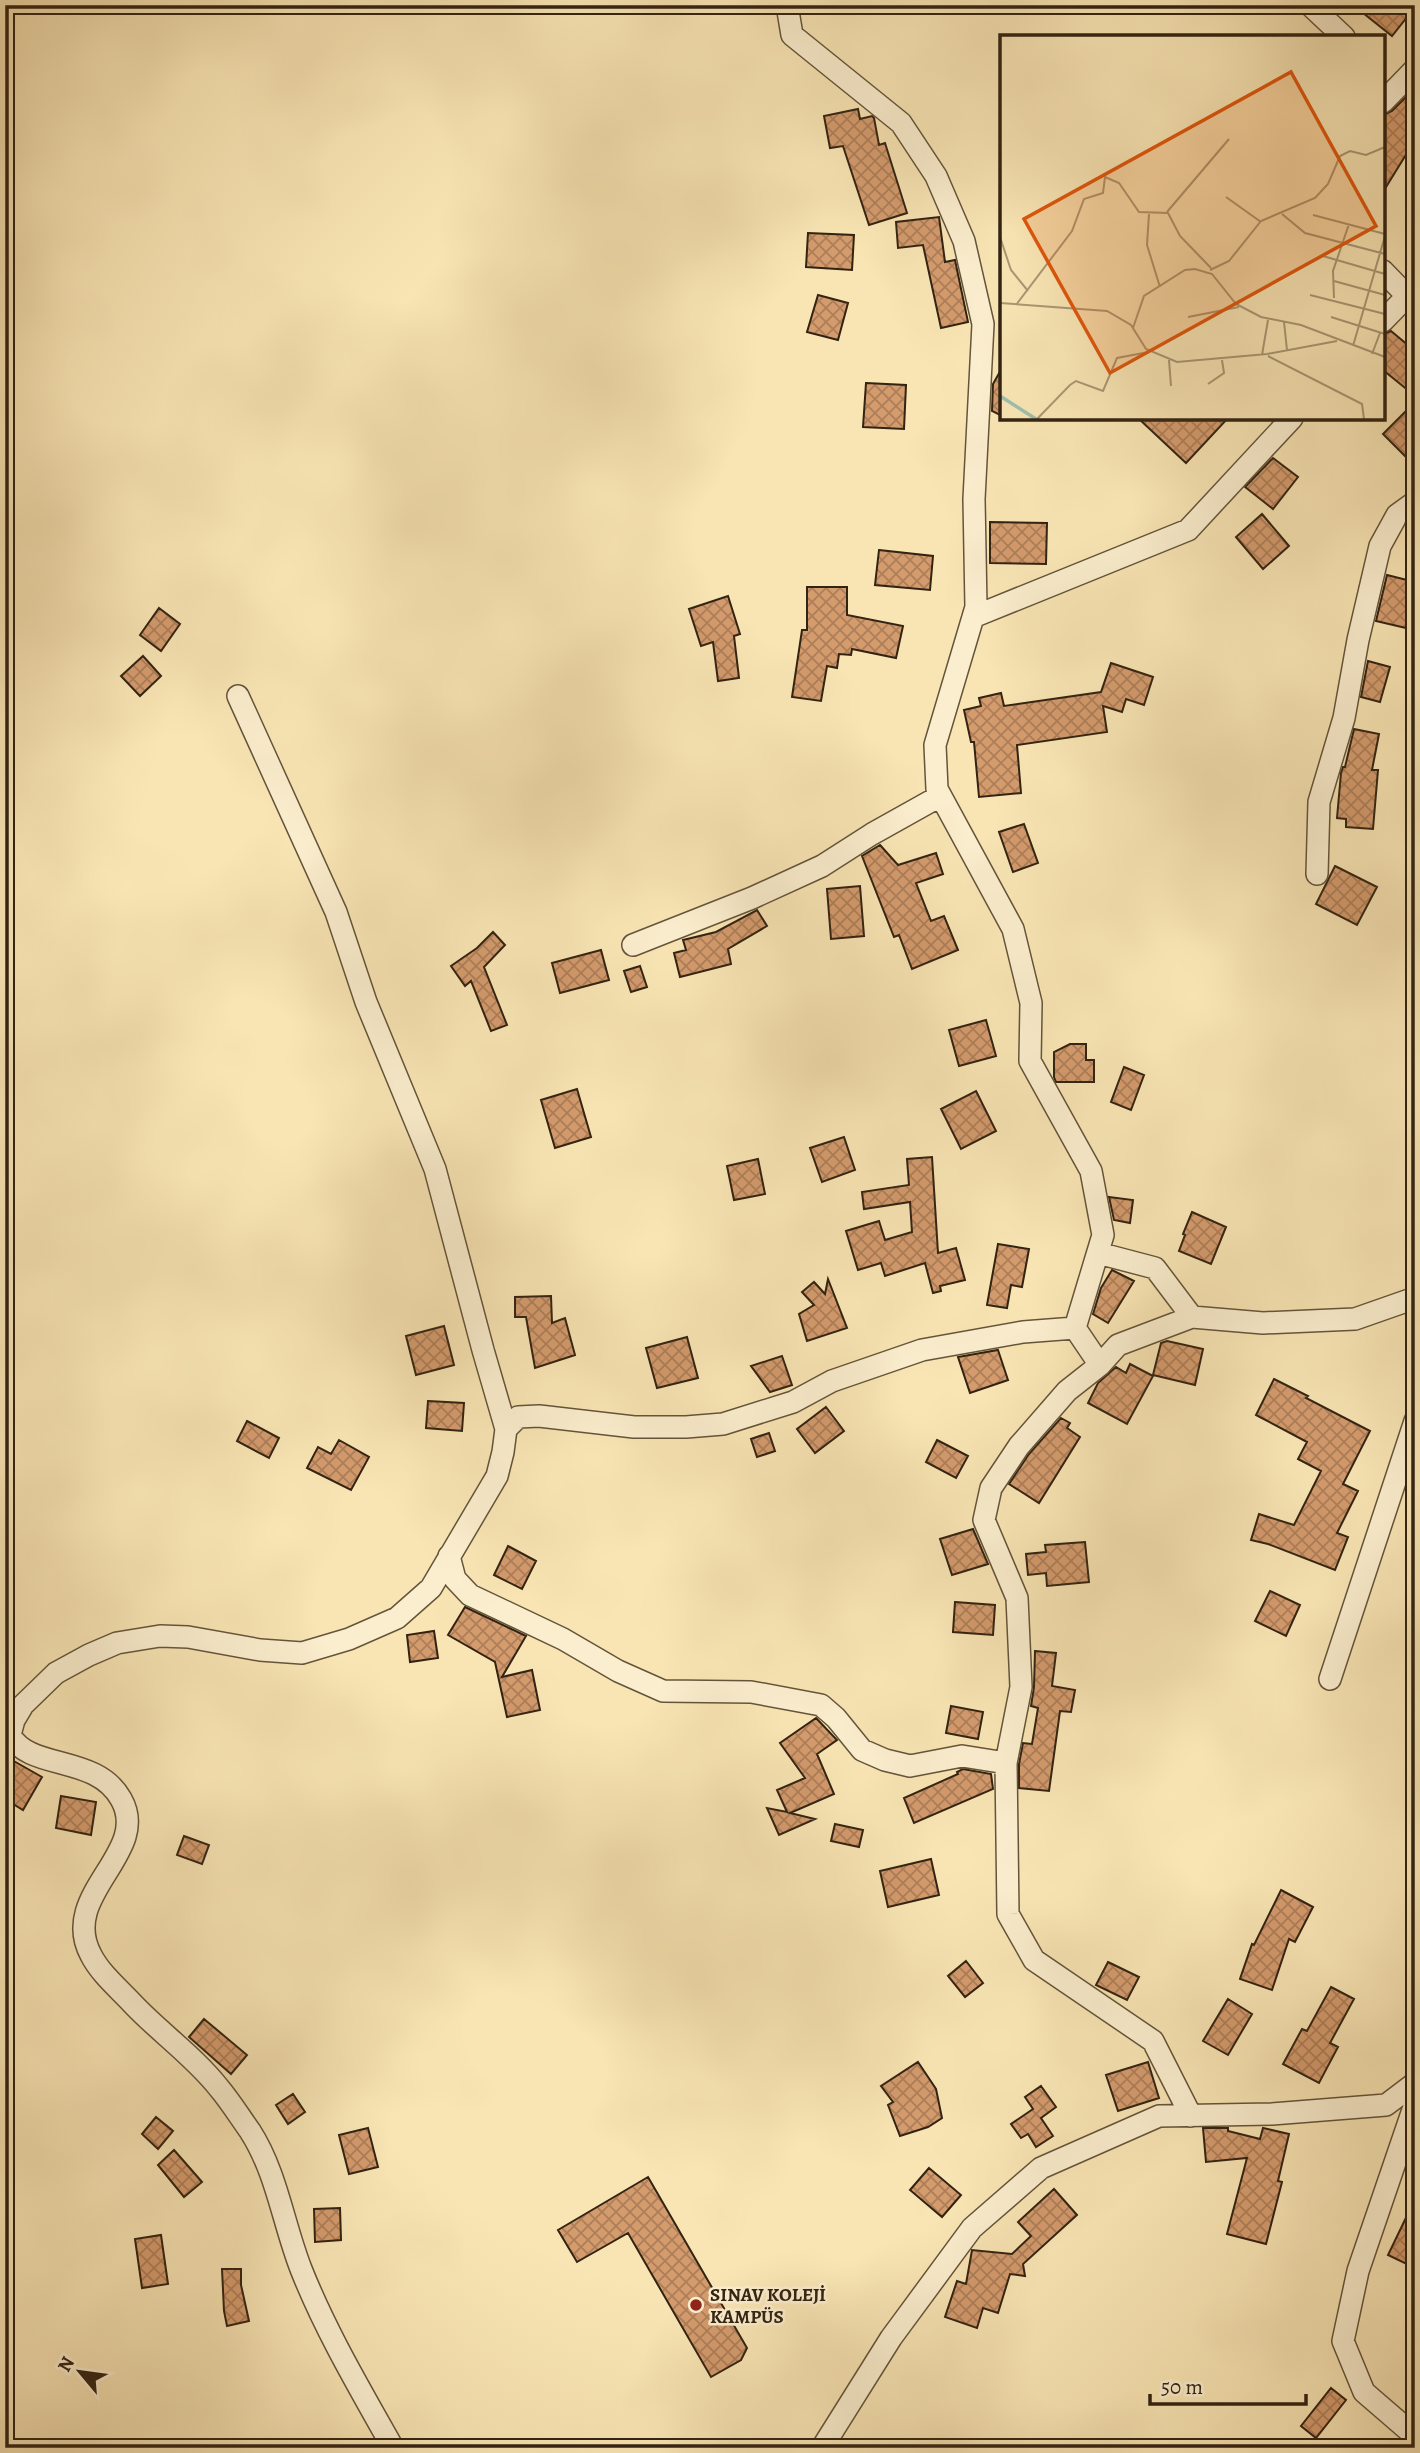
<svg xmlns="http://www.w3.org/2000/svg" width="1420" height="2453" font-family="Alegreya,serif">
<defs>
<pattern id="building-cross-hatch" width="8" height="8" patternUnits="userSpaceOnUse" patternTransform="scale(1.75)"><rect width="8" height="8" fill="#d49b6d"/><path d="M0 0l8 8M0 8l8-8" fill="none" stroke="#ad7e58"/></pattern>
</defs>
<rect width="100%" height="100%" fill="#f9e5b4"/>
<filter id="stains"><feTurbulence type="fractalNoise" baseFrequency=".00286" numOctaves="4"/><feColorMatrix values="0 0 0 0 .2 0 0 0 0 .09 0 0 0 0 .02 0 0 0 .5 -.17"/></filter>
<radialGradient id="worn" r=".72"><stop offset=".6" stop-color="#630" stop-opacity="0"/><stop offset="1" stop-color="#630" stop-opacity=".3"/></radialGradient>
<!-- building -->
<path fill="url(#building-cross-hatch)" stroke="#322312" stroke-width="2" d="M1353 5H1415V7L1392 36Z
M1415 88V140L1383 192V115L1392 111Z
M858 109 860 119 872 116 874 118 879 145 885 143 907 213 869 225 843 146 830 148 824 116Z
M939 217 945 262 955 260 968 322 941 328 923 245 898 248 896 222Z
M808 233 854 235 852 270 806 267Z
M818 295 848 303 838 340 807 332Z
M1391 331 1415 351V396L1383 370V334Z
M1002 368V416L992 411 993 384Z
M866 383 906 385 904 429 863 427Z
M1415 402V466L1383 434Z
M1138 418H1228L1186 463Z
M1273 458 1298 477 1273 509 1245 487Z
M1262 514 1289 546 1263 569 1236 537Z
M990 522 1047 523 1046 564 990 563Z
M879 550 933 556 930 590 875 585Z
M1387 575 1415 582 1406 628 1376 621Z
M807 587H847V615L903 626 896 658 852 649 851 655 839 654 837 668 827 666 821 701 792 697 802 630H807Z
M728 596 740 634 734 636 739 678 718 681 713 642 701 646 689 609Z
M159 608 180 624 161 651 140 635Z
M143 656 161 676 140 696 121 676Z
M1368 661 1390 667 1380 702 1361 697Z
M1111 663 1153 677 1144 705 1126 699 1122 712 1103 706 1107 732 1017 745 1021 793 979 797 974 742H971L964 710 981 706 979 698 1001 693 1004 706 1101 692Z
M1354 729 1379 734 1372 770H1378L1373 829 1346 827V819L1337 818 1341 773 1343 767H1345Z
M1024 824 1038 863 1013 872 999 832Z
M880 845 898 865 936 853 943 874 916 883 931 921 944 916 958 950 912 969 899 935 894 937 862 856Z
M1335 866 1377 887 1357 925 1316 904Z
M860 886 864 936 831 939 827 889Z
M757 910 767 926 728 949 731 964 680 977 674 953 686 950 683 940 716 932Z
M493 932 505 945 484 967 507 1025 491 1031 471 981 465 986 451 966 477 948Z
M601 950 609 980 560 993 552 963Z
M640 966 647 987 631 992 624 971Z
M986 1020 996 1056 959 1066 949 1030Z
M1070 1044H1086V1060H1094V1082H1056L1054 1077V1052Z
M1124 1067 1144 1075 1131 1110 1111 1102Z
M577 1089 591 1137 555 1148 541 1100Z
M976 1091 996 1131 961 1149 941 1109Z
M844 1137 855 1170 822 1182 810 1148Z
M932 1157 938 1253 956 1248 965 1280 940 1286 941 1291 933 1293 925 1263 885 1276 881 1263 858 1270 846 1231 879 1221 885 1240 912 1232 910 1202 864 1209 862 1192 909 1185 907 1159Z
M758 1159 765 1194 734 1200 727 1166Z
M1109 1197 1133 1200 1130 1223 1114 1220Z
M1192 1212 1226 1227 1211 1264 1179 1251 1185 1235 1183 1234Z
M998 1244 1029 1249 1022 1287 1011 1285 1007 1308 987 1305Z
M1112 1270 1134 1281 1108 1323 1093 1314 1101 1288Z
M828 1279 847 1328 807 1341 799 1314 814 1305 802 1292 814 1282 825 1294Z
M551 1296 552 1323 565 1318 575 1355 535 1368 526 1317H515V1297Z
M444 1326 454 1365 416 1375 406 1336Z
M687 1337 698 1378 657 1388 646 1348Z
M1167 1341 1203 1349 1195 1385 1153 1375 1161 1343Z
M998 1350 1008 1380 970 1393 958 1357Z
M782 1356 792 1385 770 1392 751 1366Z
M1130 1364 1153 1376 1127 1424 1088 1403 1098 1383 1116 1367 1126 1373Z
M1274 1379 1308 1396 1306 1398 1370 1431 1343 1484 1358 1491 1337 1533 1348 1537 1335 1570 1268 1544 1251 1540 1259 1514 1294 1525 1321 1471 1298 1459 1307 1442 1256 1415Z
M428 1401 464 1403 462 1431 426 1428Z
M826 1407 844 1431 815 1453 797 1429Z
M1061 1418 1070 1423 1067 1428 1080 1437 1039 1503 1009 1484 1029 1454Z
M247 1421 279 1438 269 1458 237 1441Z
M769 1433 775 1451 757 1457 751 1439Z
M339 1440 369 1457 351 1490 307 1468 318 1447 331 1454Z
M937 1440 968 1456 956 1478 926 1462Z
M973 1529 988 1564 952 1575 940 1539Z
M1085 1542 1089 1582 1047 1586 1046 1573 1028 1575 1026 1554 1046 1552 1045 1545Z
M508 1546 536 1561 522 1589 494 1575Z
M1270 1591 1300 1605 1286 1636 1255 1621Z
M955 1602 995 1605 993 1635 953 1632Z
M465 1607 526 1636 502 1677 532 1670 540 1710 507 1717 495 1662 448 1635Z
M434 1631 438 1658 410 1662 407 1635Z
M1035 1651 1056 1653 1052 1686 1075 1690 1071 1712 1060 1711 1049 1791 1019 1788V1764L1023 1743 1032 1744 1038 1708 1031 1706 1034 1687Z
M951 1706 983 1712 978 1739 946 1733Z
M816 1718 837 1740 817 1754 834 1794 790 1813 815 1819 779 1835 767 1808 787 1812 777 1790 805 1778 780 1743Z
M12 1760 42 1777 23 1810 5 1799V1771Z
M963 1769 991 1774 993 1789 914 1823 904 1798 958 1774 957 1772Z
M61 1796 96 1802 91 1835 56 1828Z
M835 1824 863 1830 859 1847 831 1841Z
M184 1836 209 1845 202 1864 177 1855Z
M931 1859 939 1895 888 1907 880 1871Z
M1281 1890 1313 1907 1295 1942 1289 1939 1272 1990 1240 1979 1252 1944 1254 1945Z
M966 1961 983 1983 965 1997 948 1976Z
M1108 1962 1139 1977 1127 2000 1096 1985Z
M1331 1987 1354 1999 1330 2043 1338 2047 1319 2083 1283 2064 1302 2029 1307 2031Z
M1228 1999 1252 2014 1228 2055 1203 2041Z
M204 2019 247 2055 231 2074 189 2037Z
M918 2062 936 2089 942 2118 928 2127 900 2136 888 2105 893 2102 881 2086Z
M1148 2062 1159 2098 1118 2111 1106 2075Z
M1041 2086 1056 2107 1041 2118 1053 2136 1036 2147 1028 2134 1021 2138 1011 2124 1033 2109 1025 2097Z
M293 2094 305 2112 288 2124 276 2105Z
M156 2117 173 2131 158 2149 142 2134Z
M368 2128 378 2167 349 2174 339 2135Z
M1203 2128H1228V2131L1260 2139 1263 2128 1289 2134 1278 2181 1282 2182 1266 2244 1227 2234 1247 2158 1206 2162Z
M174 2150 202 2182 184 2197 158 2165Z
M929 2168 961 2195 942 2217 910 2190Z
M648 2177 747 2348 741 2360 711 2377 628 2233 577 2262 558 2230Z
M1054 2189 1077 2215 1023 2264 1025 2276 1010 2274 998 2313 983 2308 977 2328 945 2317 957 2281 966 2284 972 2250 1012 2254 1031 2236 1018 2222Z
M1415 2199V2268L1388 2255Z
M340 2208 341 2240 315 2242 314 2209Z
M161 2235 168 2284 142 2288 135 2239Z
M222 2269H241V2285L249 2321 227 2326 224 2311Z
M1331 2388 1346 2400 1316 2438 1301 2426Z"/>
<g fill="none" stroke-linecap="round" stroke-linejoin="round">
<!-- minor casing -->
<g stroke="#64543a" stroke-width="24">
<path id="minor" d="M787 5 792 35 901 123 936 176 964 241 983 324 974 499 976 607 935 745 937 789 1013 929 1031 1003 1030 1061 1091 1171 1103 1235 1075 1328 1100 1365
M1310 5 1344 37
M1383 102 1415 69
M1383 271 1415 304
M1383 321 1415 288
M973 617 1188 530 1292 418
M238 696 336 912 366 1002 435 1169 483 1350 506 1429
M1317 874 1319 802 1344 718 1358 640 1380 546 1397 515 1415 502
M633 945 752 898 822 866 872 834 940 796
M1098 1253 1155 1268 1192 1317
M449 1556 455 1579 470 1595 563 1639 618 1671 663 1691 751 1692 821 1705 836 1718 862 1750 885 1760 910 1766 962 1756 1006 1763
M1330 1679 1415 1421
M1415 2104 1358 2271 1343 2341 1364 2392 1415 2436
M1191 2116 1153 2041 1034 1960 1008 1914 1006 1763 1021 1687 1017 1598 984 1520 991 1488 1019 1446 1067 1391 1100 1365 1118 1345 1192 1317 1263 1323 1355 1319 1415 1298
M393 2448C360 2389 326 2332 301 2269 283 2223 277 2173 250 2131 240 2117 230 2101 219 2088 195 2057 159 2032 132 2003 118 1988 100 1973 91 1955 58 1894 152 1853 121 1799 96 1754 30 1771 10 1735L14 1720 23 1705 56 1673 89 1655 117 1643 160 1636 188 1637 260 1650 302 1653 349 1639 397 1618 431 1588 497 1476 503 1452 506 1429 518 1417 539 1416 634 1427H686L723 1424 793 1402 832 1381 922 1350 1023 1332 1075 1328
M822 2448 891 2338 972 2228 1041 2168 1159 2116 1272 2114 1386 2105 1415 2083"/>
</g>
<!-- minor -->
<use href="#minor" stroke="#fbeece" stroke-width="21"/>
</g>
<!-- markers -->
<circle fill="#8f2418" stroke="#fbeece" stroke-width="2.5" cx="696" cy="2305" r="7"/>
<g text-anchor="middle" stroke-width="5" stroke-linejoin="round" paint-order="stroke">
<!-- poi labels -->
<g font-size="19" font-weight="bold" fill="#322312" stroke="#fbeece" text-anchor="start">
<text x="710" y="2301">SINAV KOLEJİ<tspan x="710" dy="22">KAMPÜS</tspan></text>
</g>
</g>
<!-- overview -->
<g transform="translate(1000 35)">
<rect width="385" height="385" fill="#f9e5b4"/>
<path fill="none" stroke="#9ebfaf" stroke-width="3.5" d="M0 361 36 384"/>
<path fill="none" stroke="#a99773" stroke-width="2" d="M226 162 261 187M167 177 229 104M149 179 147 210 160 252M282 179 305 198 385 219M313 180 385 199M0 202 11 235 28 256M323 221 385 239M210 235 229 226 261 186 315 163 328 149 340 121 350 116 366 120 385 112M334 246 385 260M310 260 385 279M334 263 333 236 349 189M0 268 107 276 131 290 146 314 177 327 267 319 337 306M16 270 72 196 84 164 103 158 105 142 119 148 139 177 168 178 180 201 211 233M188 282 239 272M331 282 385 299M284 287 287 315M133 293 144 261 185 235 195 234 212 239 236 269 261 282 301 290 385 322M353 311 385 201M372 319 380 298M262 320 268 285M268 321 362 369 364 384M169 325 171 351M208 349 224 338 222 325M37 384 70 350 76 346 103 356 117 323 149 317"/>
<path fill="#df560c" fill-opacity="0.15" stroke="#df560c" stroke-width="3.5" d="M291 37 376 191 110 338 24 184Z"/>
<rect width="385" height="385" fill="none" stroke="#322312" stroke-width="3.5"/>
</g>
<!-- margin -->
<rect width="1420" height="2453" fill="none" stroke="#f9e5b4" stroke-width="28"/>
<rect x="7" y="7" width="1406" height="2439" fill="none" stroke="#322312" stroke-width="3.5"/>
<rect x="14" y="14" width="1392" height="2425" fill="none" stroke="#322312" stroke-width="2"/>
<!-- north arrow -->
<g transform="translate(80 2372) rotate(299)" stroke="#fbeece" stroke-width="5" paint-order="stroke">
<path d="M0-5L12 26L0 18L-12 26Z" fill="#322312"/>
<text y="-10" font-size="19" font-weight="bold" text-anchor="middle" fill="#322312">N</text>
</g>
<!-- scale -->
<path d="M1150 2394v10h156v-10" fill="none" stroke="#322312" stroke-width="3.5"/>
<text x="1161" y="2394" font-size="21" fill="#322312" stroke="#fbeece" stroke-width="5" paint-order="stroke">50 m</text>
<rect width="100%" height="100%" filter="url(#stains)"/>
<rect width="100%" height="100%" fill="url(#worn)"/>
</svg>
